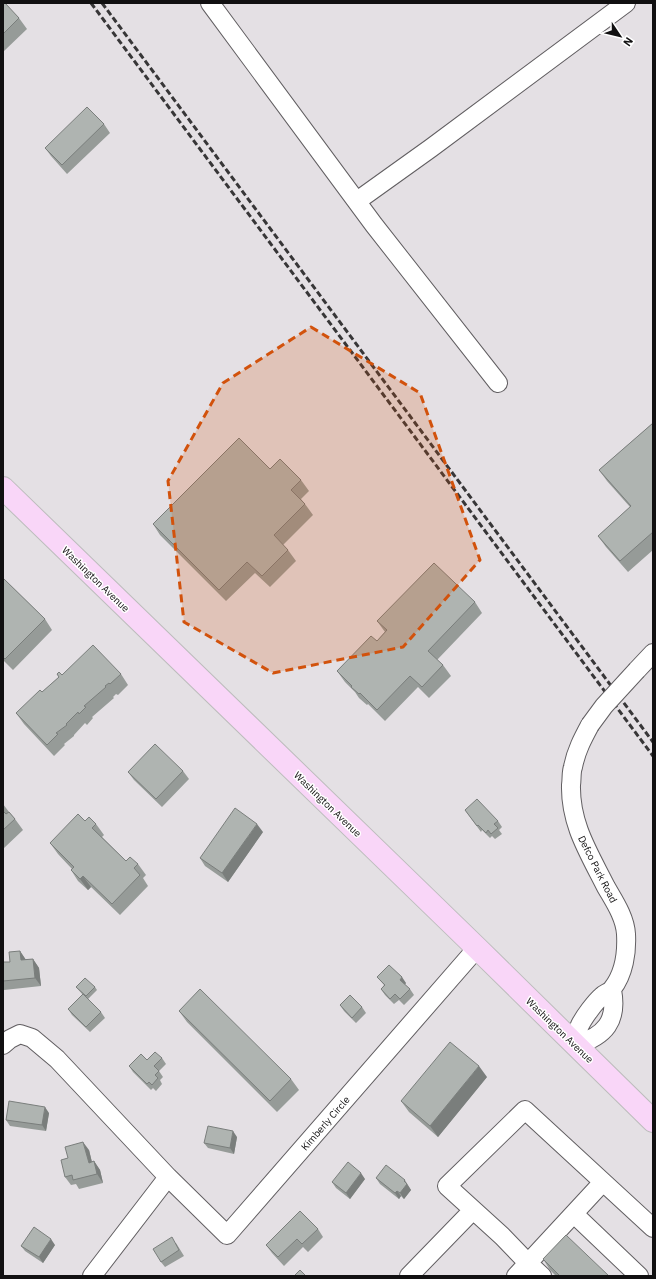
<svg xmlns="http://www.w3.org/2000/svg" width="656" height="1279" font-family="'IBM Plex Sans',sans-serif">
<rect width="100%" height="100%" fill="#e4e0e4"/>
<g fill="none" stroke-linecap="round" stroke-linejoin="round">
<!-- minor casing -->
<g stroke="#615e61" stroke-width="20">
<path id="minor" d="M210 3 374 225 498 383
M357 201 431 148 626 3
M637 670 653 653
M590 725C583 738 576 751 573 767 571 772 572 779 571 785 570 824 589 853 606 887 614 901 625 917 626 934 627 952 624 974 612 989 610 992 605 993 602 996 595 1002 584 1017 580 1025 577 1031 576 1038 576 1045 605 1036 618 1021 612 990
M3 1045 10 1039 20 1034 32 1038 57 1059 168 1177 92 1276
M168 1177 227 1235 477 948
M603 1182 528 1263 502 1236 447 1186 525 1110 653 1228
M574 1214 639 1276
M409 1276 473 1210
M516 1276 528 1263 542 1276"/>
</g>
<!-- major casing -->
<g stroke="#bcbcbc" stroke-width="24">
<path id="major" d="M3 488 477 948 653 1121"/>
</g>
<!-- minor -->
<use href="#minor" stroke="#fff" stroke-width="18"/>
<!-- major -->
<use href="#major" stroke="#f9d6f8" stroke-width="22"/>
<!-- rail -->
<path stroke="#373637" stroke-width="3" stroke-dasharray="6 3" stroke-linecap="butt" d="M91 3 653 756
M102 3 653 742"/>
<!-- minor-bridge casing -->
<g stroke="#615e61" stroke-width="20" stroke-linecap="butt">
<path id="minor-bridge" d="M590 725 604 706 637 670"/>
</g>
<!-- minor-bridge -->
<use href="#minor-bridge" stroke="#fff" stroke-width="18"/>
</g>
<!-- wall -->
<path fill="#969b98" d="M3 3 19 18 27 29 3 52Z
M104 124 110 133 67 174 51 156 45 148Z
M653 423V550L628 572 606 547 598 536 630 507 607 481 599 470Z
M270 469 301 480 309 491 301 499 305 504 313 515 283 545 288 550 296 561 270 587 255 573 226 601 160 535 153 524Z
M3 578 45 619 52 630 13 670 3 660Z
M475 602 482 613 437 660 443 665 451 676 429 698 418 687 385 721 368 704 367 705 359 698 355 692 345 682 337 671 377 641 385 632 377 621Z
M57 674H121L128 685 118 695 116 694 113 697 114 698 92 717 93 718 87 725 85 723 74 735V736L64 744 65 745 54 756 24 724 16 713 42 692 59 677Z
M183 771 189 779 162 807 134 780 128 772Z
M3 804 9 812 15 819 23 830 3 849Z
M465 810 498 821 502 827 499 830 502 834 495 839 492 836 490 838 482 830 481 832Z
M96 824 104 835 102 837 126 861 138 864 146 875 143 878 148 886 120 915 91 887 88 890 78 881 71 870 72 869 58 854 50 843Z
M263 832 228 882 205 866 200 858Z
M20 951 26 960 33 959 39 968 41 986 4 990 3 988V962H10Z
M377 977 406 983 405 985 410 989 414 995 404 1005 399 1000 394 1004 385 995 381 989 384 985Z
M76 987H95L97 990 88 999 101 1012 105 1018 90 1032 72 1015 68 1009 83 995Z
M340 1005 362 1007 366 1013 356 1023 344 1011Z
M179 1011 291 1079 299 1090 277 1112 187 1022Z
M162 1058 166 1064 159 1071 163 1077 160 1080 162 1084 156 1091 153 1088 151 1090 133 1072 129 1066 147 1060Z
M487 1077 438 1137 409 1112 401 1101Z
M49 1113 46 1131 10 1126 6 1120Z
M237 1137 234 1154 208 1148 204 1143Z
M89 1150 92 1162 94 1161 100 1170 103 1183 79 1189 76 1184 71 1185 65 1177 68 1158Z
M376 1178 405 1180 411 1190 404 1199 401 1196 399 1199 380 1184Z
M365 1179 350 1199 336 1188 332 1182Z
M318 1229 323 1237 308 1252 303 1247 284 1266 272 1253 266 1245Z
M176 1243 184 1256 165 1267 161 1262Z
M55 1245 43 1263 25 1251 21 1246Z
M543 1259 609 1276H556L550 1270Z"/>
<!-- shaded-wall -->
<path fill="#7a7e7c" d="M257 824 263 832 228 882 222 873Z
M83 876 91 887 88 890 80 879Z
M20 951 26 960 27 969 21 960Z
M33 959 39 968 41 986 35 978Z
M402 977 406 983 404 985 400 980Z
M479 1066 487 1077 438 1137 430 1126Z
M45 1107 49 1113 46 1131 42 1125Z
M233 1131 237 1137 234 1154 230 1148Z
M83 1142 89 1150 94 1171 89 1163Z
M94 1161 100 1170 103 1183 97 1174Z
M361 1173 365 1179 350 1199 346 1193Z
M407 1184 411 1190 404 1199 400 1193Z
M397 1191 401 1196 399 1199 395 1193Z
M51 1239 55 1245 43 1263 39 1257Z"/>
<!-- building -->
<path fill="#afb4b1" stroke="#7a7e7c" d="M3 3H5L19 18 3 34Z
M87 107 104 124 62 165 45 148Z
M653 423V532L620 561 598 536 631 506 599 470Z
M239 438 270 469 280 459 301 480 291 490 305 504 274 535 288 550 262 576 247 562 219 590 153 524Z
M434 563 475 602 428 651 443 665 422 687 410 676 377 710 360 693 359 694 351 687 352 686 337 671 371 636 377 641 387 630 377 621Z
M3 578 45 619 5 659 3 657Z
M93 645 121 674 110 684 109 683 105 686 106 687 84 706 86 707 79 714 78 712 66 724 67 725 56 733 58 734 47 745 16 713 40 690 42 692 59 677 57 674 59 672 62 675Z
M155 744 183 771 156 799 128 772Z
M477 799 498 821 494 824 498 828 491 834 488 830 486 833 478 825 477 826 465 810Z
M235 808 257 824 222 873 200 858Z
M3 811 6 814 9 812 15 819 3 830Z
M78 814 85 821 89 817 96 824 92 828 126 861 130 857 138 864 134 868 140 875 112 904 83 876 80 879 71 870 74 867 50 843Z
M20 951 21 960 33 959 35 978 3 981V962H10L9 952Z
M389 965 402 977 400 980 410 989 400 999 395 994 390 999 381 989 385 985 377 977Z
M85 978 95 987 86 996 76 987Z
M200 989 291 1079 270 1101 179 1011Z
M83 994 101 1012 86 1027 68 1009Z
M350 995 362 1007 352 1018 340 1005Z
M450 1042 479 1066 430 1126 401 1101Z
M155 1052 162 1058 154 1066 159 1071 155 1075 158 1078 152 1085 149 1082 147 1084 129 1066 141 1054 147 1060Z
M9 1101 45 1107 42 1125 6 1120Z
M208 1126 233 1131 230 1148 204 1143Z
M83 1142 89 1163 94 1161 97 1174 73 1180 72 1175 65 1177 61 1160 68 1158 65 1147Z
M348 1162 361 1173 346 1193 332 1182Z
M386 1165 405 1180 404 1181 407 1184 400 1193 397 1191 395 1193 376 1178Z
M300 1211 318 1229 302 1244 297 1239 278 1257 266 1245Z
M34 1227 51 1239 39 1257 21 1246Z
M566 1235 609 1276H560L543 1259Z
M172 1237 179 1250 161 1262 153 1249Z
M300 1270 306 1276H294Z"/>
<!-- marked area -->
<path fill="#d2520c" fill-opacity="0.2" stroke="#d2520c" stroke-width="3" stroke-dasharray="8 5" stroke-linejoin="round" d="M311 327 420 393 480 560 403 647 273 673 184 622 168 481 223 383Z"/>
<g text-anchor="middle" stroke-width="3" stroke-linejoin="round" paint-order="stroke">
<!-- street labels -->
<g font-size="10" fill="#111011" stroke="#fff">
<text transform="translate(96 579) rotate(44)" y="4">Washington Avenue</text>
<text transform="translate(328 804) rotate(44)" y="4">Washington Avenue</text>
<text transform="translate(598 869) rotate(63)" y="4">Defco Park Road</text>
<text transform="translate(560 1030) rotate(44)" y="4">Washington Avenue</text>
<text transform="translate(325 1123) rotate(-49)" y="4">Kimberly Circle</text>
</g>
</g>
<!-- border -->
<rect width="656" height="1279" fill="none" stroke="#111011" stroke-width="8"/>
<!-- north arrow -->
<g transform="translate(620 36) rotate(125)" stroke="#ffffff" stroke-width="3" paint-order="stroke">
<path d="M0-3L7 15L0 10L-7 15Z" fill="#111011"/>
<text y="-6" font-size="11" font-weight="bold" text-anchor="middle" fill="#111011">N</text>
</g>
</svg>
